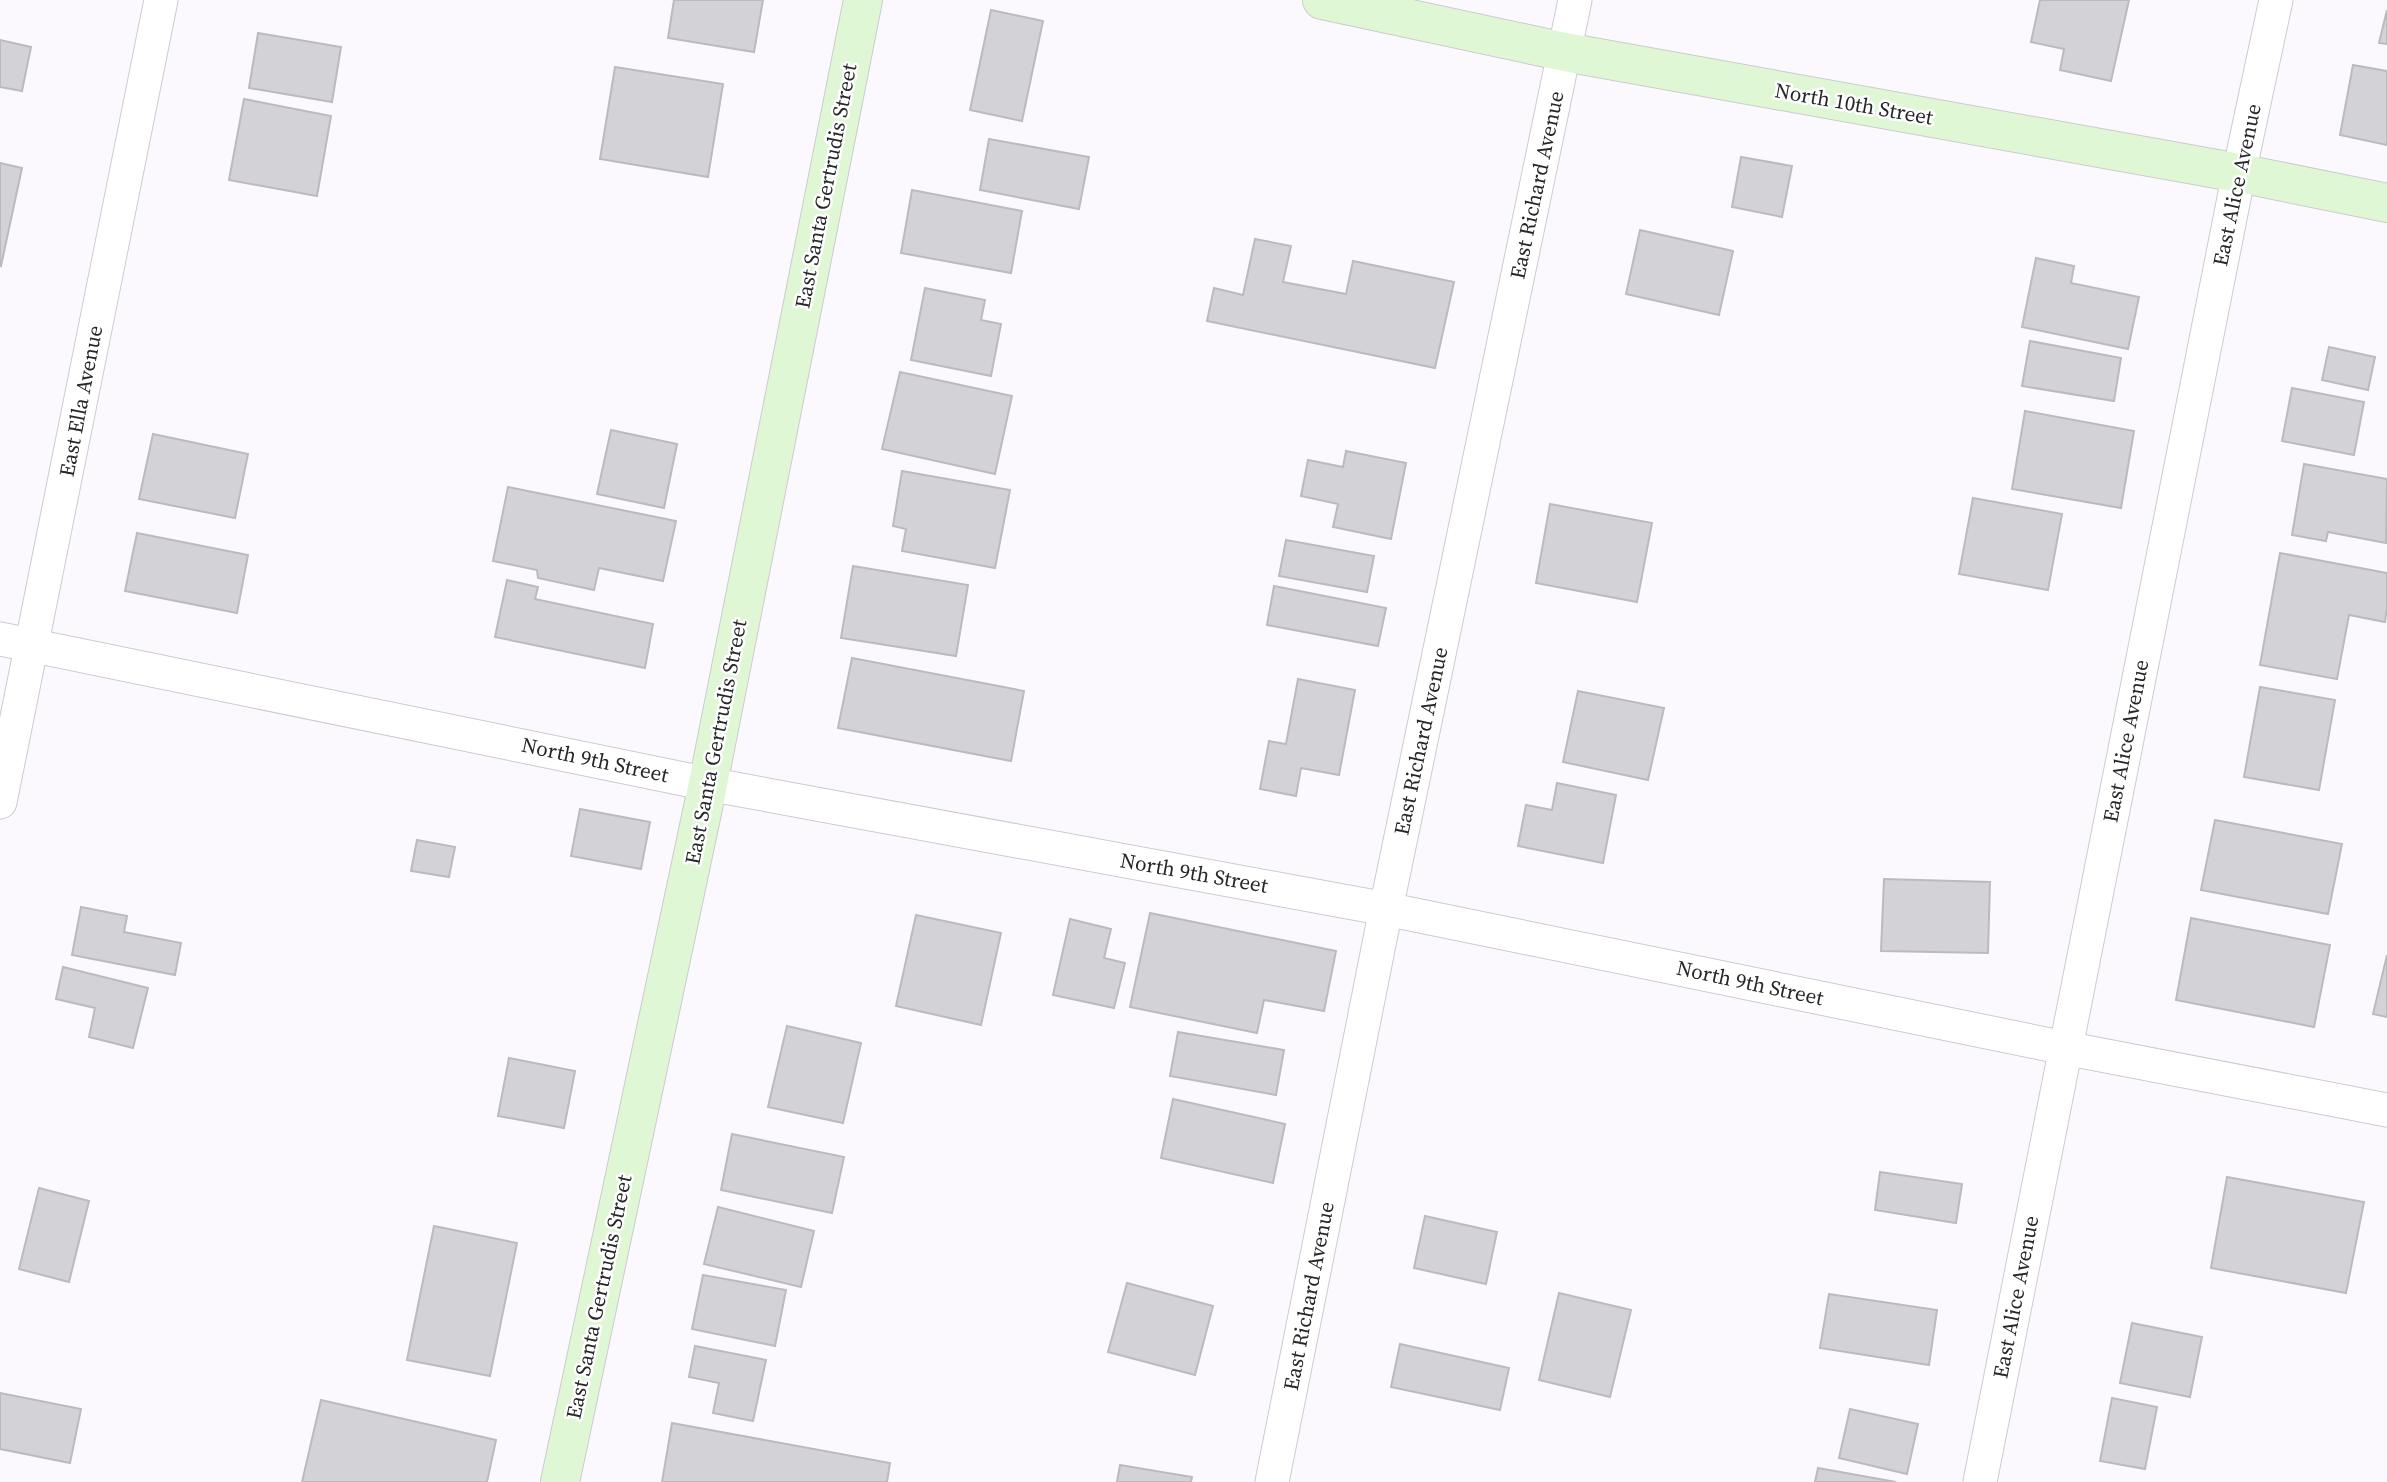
<svg xmlns="http://www.w3.org/2000/svg" width="2387" height="1482" font-family="'Source Serif 4',serif">
<rect width="100%" height="100%" fill="#fbf9fe"/>
<!-- building -->
<path fill="#d3d2d6" stroke="#bcbabe" stroke-width="2" d="M674 0H763L754 52 668 38Z
M2040 0H2129L2111 81 2060 70 2064 49 2031 42Z
M991 10 1043 21 1022 121 970 110Z
M2387 10V44L2379 43Z
M258 33 341 47 332 102 249 88Z
M0 40 31 47 22 91 0 87Z
M2353 65 2387 71V145L2340 135Z
M615 67 723 84 708 177 600 159Z
M244 99 331 116 317 196 229 180Z
M989 139 1089 157 1079 209 980 190Z
M1741 157 1792 166 1782 217 1732 207Z
M0 163 22 168 1 266 0 265Z
M912 190 1022 211 1011 273 901 253Z
M1640 230 1733 251 1719 315 1626 294Z
M1255 239 1291 246 1283 282 1346 294 1353 261 1454 282 1435 368 1207 321 1214 288 1243 295Z
M2036 258 2074 266 2071 283 2139 297 2128 349 2022 327Z
M925 288 985 300 981 320 1001 324 991 376 911 360Z
M2030 341 2121 358 2114 401 2022 386Z
M2329 347 2375 357 2368 390 2322 380Z
M900 372 1012 396 995 474 882 449Z
M2292 388 2364 402 2354 455 2282 441Z
M2025 411 2134 431 2121 508 2012 489Z
M611 430 677 444 664 508 597 494Z
M153 434 248 454 235 518 139 499Z
M1346 451 1406 463 1391 539 1333 527 1338 504 1301 496 1308 460 1343 467Z
M2304 464 2387 479 2386 543 2328 532 2326 541 2292 535Z
M902 471 1010 490 995 568 902 551 906 529 893 526Z
M508 487 676 521 663 581 599 568 594 590 538 578 537 570 493 561Z
M1973 498 2062 514 2048 590 1959 574Z
M1550 504 1652 523 1637 602 1536 583Z
M137 533 248 555 237 613 125 591Z
M1286 540 1374 556 1367 592 1279 576Z
M2280 553 2387 573V608L2385 622 2349 615 2337 679 2260 665Z
M853 566 968 585 956 656 841 638Z
M507 580 538 587 535 599 653 624 645 668 495 637Z
M1274 586 1386 608 1378 646 1267 625Z
M852 658 1024 691 1011 761 838 728Z
M1298 679 1355 690 1339 775 1301 768 1296 796 1260 789 1269 741 1286 744Z
M2260 687 2335 700 2319 790 2244 777Z
M1578 691 1664 708 1648 780 1563 762Z
M1557 783 1616 795 1603 863 1518 846 1526 805 1552 810Z
M580 809 650 822 641 869 571 856Z
M2215 820 2342 844 2328 914 2201 890Z
M417 840 455 847 449 877 411 871Z
M1884 879 1990 882 1988 953 1881 951Z
M81 907 127 916 124 932 181 943 175 975 72 955Z
M1150 913 1336 951 1324 1011 1264 1000 1257 1033 1130 1007Z
M916 915 1001 933 981 1025 896 1006Z
M2191 918 2330 945 2314 1027 2176 1000Z
M1070 919 1111 929 1104 958 1125 963 1114 1008 1053 995Z
M2387 955V1017L2373 1014Z
M63 967 148 988 133 1048 89 1037 95 1008 56 999Z
M787 1026 861 1043 843 1123 768 1107Z
M1178 1032 1284 1050 1276 1095 1170 1076Z
M509 1058 575 1071 564 1128 498 1116Z
M1173 1099 1285 1124 1273 1183 1161 1158Z
M732 1134 844 1157 832 1213 721 1190Z
M1880 1172 1962 1184 1956 1223 1875 1210Z
M2227 1177 2364 1202 2346 1293 2211 1268Z
M39 1188 89 1201 69 1282 19 1269Z
M718 1207 814 1231 801 1287 704 1264Z
M1425 1216 1497 1232 1486 1284 1414 1268Z
M434 1226 517 1243 490 1376 407 1360Z
M703 1275 786 1290 775 1346 692 1329Z
M1127 1283 1213 1306 1195 1375 1108 1352Z
M1559 1293 1631 1310 1610 1397 1539 1380Z
M1829 1294 1937 1310 1929 1365 1820 1348Z
M2132 1323 2202 1337 2190 1397 2120 1383Z
M1400 1344 1509 1368 1500 1410 1391 1387Z
M695 1346 766 1360 753 1421 713 1413 719 1383 689 1377Z
M0 1393 81 1409 70 1463 0 1449Z
M2112 1398 2157 1407 2145 1469 2100 1461Z
M321 1400 496 1440 487 1482H302Z
M1850 1409 1918 1424 1907 1474 1839 1458Z
M672 1423 890 1463 887 1482H662Z
M1120 1465 1192 1477 1191 1482H1117Z
M1818 1468 1896 1482H1815Z"/>
<g fill="none" stroke-linecap="round" stroke-linejoin="round">
<!-- street casing -->
<g stroke="#cccbcf" stroke-width="35">
<path id="street" d="M0 639 708 784 1386 909 2065 1048 2387 1110
M0 802 161 0
M1272 1482 1386 909 1575 0
M1980 1482 2239 173 2276 0"/>
</g>
<!-- secondary casing -->
<g stroke="#cccbcf" stroke-width="40">
<path id="secondary" d="M1322 0 1565 52 2239 173 2387 203
M560 1482 708 784 863 0"/>
</g>
<!-- street -->
<use href="#street" stroke="#fff" stroke-width="33"/>
<!-- secondary -->
<use href="#secondary" stroke="#e0f7d5" stroke-width="38"/>
</g>
<g text-anchor="middle" stroke-width="5" stroke-linejoin="round" paint-order="stroke">
<!-- street labels -->
<g font-size="21" fill="#272628" stroke="#fff">
<text transform="translate(1854 104) rotate(10)" y="7">North 10th Street</text>
<text transform="translate(1537 185) rotate(-78)" y="7">East Richard Avenue</text>
<text transform="translate(2237 185) rotate(-78)" y="7">East Alice Avenue</text>
<text transform="translate(826 186) rotate(-79)" y="7">East Santa Gertrudis Street</text>
<text transform="translate(81 401) rotate(-79)" y="7">East Ella Avenue</text>
<text transform="translate(1421 741) rotate(-78)" y="7">East Richard Avenue</text>
<text transform="translate(2126 741) rotate(-79)" y="7">East Alice Avenue</text>
<text transform="translate(716 742) rotate(-79)" y="7">East Santa Gertrudis Street</text>
<text transform="translate(595 760) rotate(12)" y="7">North 9th Street</text>
<text transform="translate(1194 873) rotate(10)" y="7">North 9th Street</text>
<text transform="translate(1750 983) rotate(12)" y="7">North 9th Street</text>
<text transform="translate(1309 1296) rotate(-79)" y="7">East Richard Avenue</text>
<text transform="translate(599 1297) rotate(-78)" y="7">East Santa Gertrudis Street</text>
<text transform="translate(2016 1297) rotate(-79)" y="7">East Alice Avenue</text>
</g>
</g>
</svg>
